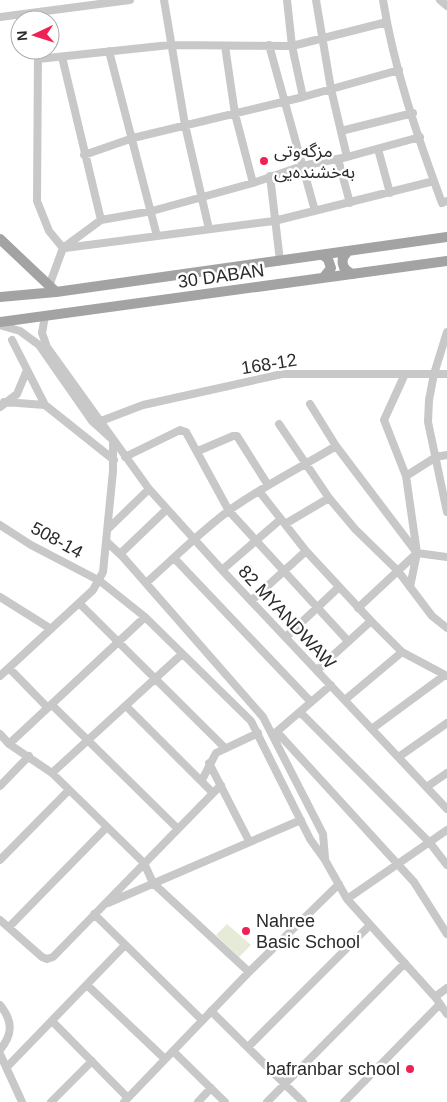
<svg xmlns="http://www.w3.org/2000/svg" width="447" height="1102" font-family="Helvetica,'Noto Sans Arabic',sans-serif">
<rect width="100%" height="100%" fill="#fff"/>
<!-- green -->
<path fill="#e5ebd7" d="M227 924 251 945 239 957 216 935Z"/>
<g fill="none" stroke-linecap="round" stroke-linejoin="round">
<!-- minor -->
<path stroke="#c8c8c8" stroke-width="8" d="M164 0 185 125 209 229
M287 0 292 46 303 97
M316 0 331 89 347 157
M383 0C394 69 418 138 442 203L447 201
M440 0 447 6
M0 17 130 0
M269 45 315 211
M225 46 235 114 253 183
M38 50 37 201 49 231 63 248 49 286
M109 51 157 236
M62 57 101 220
M38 59 170 45 292 46 387 22
M341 131 413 113
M378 149 390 193
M84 155 133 138 303 97 399 70
M338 159 350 203
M270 176 280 261
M63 248 101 220 152 211 253 183 302 166 347 157 420 137
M65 248 274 221 434 181
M45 316 42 333 47 347 149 489 222 570 447 809
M0 325 20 331 39 345 92 421 113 440V471L103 572 93 590 0 676
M447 332 434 374 429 400 428 422 447 512
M12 340 45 405 114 460
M405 374 384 420 406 476 417 553 410 587
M4 402 45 405
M310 404 336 446 417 553 447 557
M0 407 17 394 27 370
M101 421 143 405 282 374H447
M279 424 329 498 355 529 398 571 432 616 447 628
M198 451 233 436H237L268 485
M125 457 180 430 186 432 229 511 348 641
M406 476 436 457 447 455
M259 491 306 551 371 621 402 652 447 676
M285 524 329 498
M0 525 31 545 100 581 145 617 251 721 310 839 325 860 347 899 435 997 447 1014
M108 529 149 489
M107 542 123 557 263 717 323 834 325 858
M120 554 167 509
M174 558 311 702
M222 570 281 519
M146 583C173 559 198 534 227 512 261 487 300 468 336 446
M0 597 51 629
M251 601 306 551
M79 603 225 748
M358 608 417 553
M286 637 339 587
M9 668 48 708
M317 670 371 621
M346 699 402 652
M52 705 178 829
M126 706 213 793
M300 712 430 843 447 865
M373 728 445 675
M277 732 414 882 447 934
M0 734 9 744 52 773 144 863 153 883 249 972
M274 734 331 685
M9 744 145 617
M400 756 447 723
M209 763 249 841
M52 773 182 654
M202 780 216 753 258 733
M0 786 29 756
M428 786 447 773
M0 860 68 791
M347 899 447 830
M108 903 301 820
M94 914 202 1020
M0 920 42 957 47 959 53 957 221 785
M9 927 106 828
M87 985 165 1059
M435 997 447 988
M0 1005C13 1021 13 1034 0 1050
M211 1011 303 1102
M52 1021 128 1098
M248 1047 370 925
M173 1051 225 1102
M0 1054 22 1102
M7 1067 125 945
M51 1102 92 1061
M124 1102 249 972 339 884
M198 1102 211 1088
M267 1102 405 963
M344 1102 440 1004"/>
<!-- major -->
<path stroke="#a3a3a3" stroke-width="10" d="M0 239 56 292
M349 251C339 258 341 270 353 274
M323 255 328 259 331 268 323 278
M0 297 56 292 447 237
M0 322 447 261"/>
</g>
<!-- markers -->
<g fill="#e25" stroke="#fff" stroke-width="2">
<circle cx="264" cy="161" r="5"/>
<circle cx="246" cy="931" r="5"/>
<circle cx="410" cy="1069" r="5"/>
</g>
<g text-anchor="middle" stroke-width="5" stroke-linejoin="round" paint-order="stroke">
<!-- poi labels -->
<g font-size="18" fill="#2b2b2b" stroke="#fff" text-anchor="start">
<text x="274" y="157">مزگەوتی<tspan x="274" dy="21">بەخشندەیی</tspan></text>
<text x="256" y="927">Nahree<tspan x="256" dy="21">Basic School</tspan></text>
<text x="400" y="1075" text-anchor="end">bafranbar school</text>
</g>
<!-- street labels -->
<g font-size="18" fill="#2b2b2b" stroke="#fff">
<text transform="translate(221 276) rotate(-8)" y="6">30 DABAN</text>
<text transform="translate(269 364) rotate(-9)" y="6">168-12</text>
<text transform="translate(57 540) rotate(29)" y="6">508-14</text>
<text transform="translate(287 617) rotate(47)" y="6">82 MYANDWAW</text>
</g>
</g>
<!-- north arrow -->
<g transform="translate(35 35) rotate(266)"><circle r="24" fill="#ffffff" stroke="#aaaaaa"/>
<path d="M0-4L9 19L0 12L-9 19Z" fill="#ee2255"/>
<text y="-8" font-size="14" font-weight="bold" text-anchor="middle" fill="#2b2b2b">N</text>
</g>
</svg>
